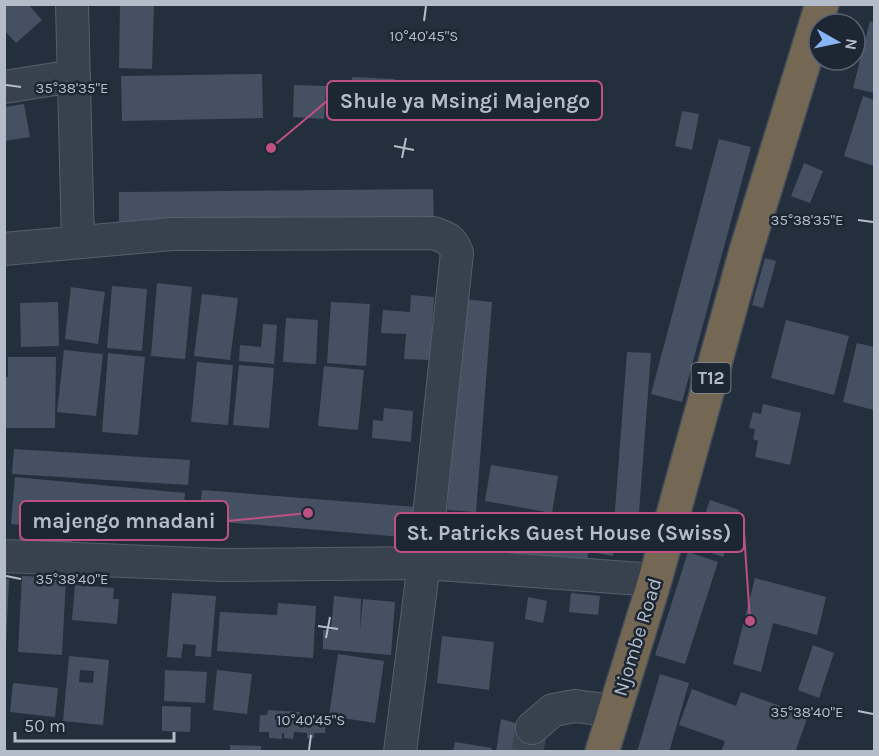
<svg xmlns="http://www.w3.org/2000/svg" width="879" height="756" font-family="Karla,sans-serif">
<rect width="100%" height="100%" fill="#242f3e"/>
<!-- building -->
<path fill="#455162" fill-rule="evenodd" d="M4 4H28L42 20 16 43 4 30Z
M120 4H154L152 69 119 68Z
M834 19 851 21V24H834Z
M870 21 874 23V93L853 88Z
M262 74 263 118 122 121 121 76Z
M352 77 395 79 394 101 350 98Z
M294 85 326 86 324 119 293 117Z
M863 96 874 100V166L844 156Z
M24 104 30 137 4 141V107Z
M682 111 699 114 692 150 675 146Z
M719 139 751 147 682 402 651 394Z
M804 163 823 171 810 203 791 196Z
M433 189 434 222 119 224V192Z
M765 258 776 261 763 308 752 305Z
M157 283 192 287 185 359 151 356Z
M112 286 147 289 142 351 107 348Z
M71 287 105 292 98 344 65 339Z
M202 294 238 298 230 360 194 356Z
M411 295 434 297 430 360 404 359 406 334 381 333 383 310 410 312Z
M463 299 492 302 476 512 447 510Z
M58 302 59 346 21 347 20 303Z
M331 302 370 304 366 366 327 363Z
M286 318 318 320 316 364 283 362Z
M786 320 849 336 834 395 771 378Z
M263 324 277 325 274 364 239 361 240 345 261 347Z
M857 343 874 347V410L843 402Z
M64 350 103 354 96 416 57 412Z
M627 352 651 353 638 526 614 524Z
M108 353 145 357 138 435 102 432Z
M8 357H56L55 428H4V377H8Z
M197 362 233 365 228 425 191 422Z
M239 365 274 368 269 428 233 425Z
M324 366 364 370 358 430 318 426Z
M763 404 801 413 790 465 755 457 758 441 753 439 755 429 749 428 753 412 761 414Z
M384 408 413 411 411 442 372 438 373 420 383 421Z
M14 449 190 460 188 485 12 474Z
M491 465 558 476 552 513 485 501Z
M15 477 185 493 183 514 41 501 39 527 56 528V517L73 518 72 545 19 542 20 525 11 524Z
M202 490 416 507 414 538 199 520Z
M710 500 739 510 723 557 694 547Z
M460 531 589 543 587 563 458 550Z
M600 536 616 539 613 556 597 553Z
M688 552 718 562 685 664 655 655Z
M22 576 66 578 62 655 18 652Z
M755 578 826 597 817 635 773 623 761 672 733 664Z
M4 579H9L6 643H4Z
M75 585 114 588 113 599H119L117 624 72 620Z
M172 593 216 596 211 657 195 656 196 645 183 644 181 658 167 657Z
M571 593 600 596 598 615 569 612Z
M334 596 361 599 360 630 363 599 395 602 391 655 323 649V630H331Z
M528 597 547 601 543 623 525 619Z
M278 603 316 606 313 658 217 651 220 612 277 615Z
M442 636 494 642 489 690 437 683Z
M813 645 834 653 819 698 798 690Z
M338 654 384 661 375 723 329 716Z
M69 656 109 660 103 725 63 721ZM80 670 94 671 93 683 79 682Z
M165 670 207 672 205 703 164 701Z
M217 670 252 674 247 714 213 710Z
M660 674 689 683 669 752H637Z
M13 683 58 688 55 717 10 712Z
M692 689 736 706 741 692 808 716 795 752H721L725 741 679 725Z
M162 706 191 707 190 732 162 731Z
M268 710 300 712 299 719 303 720 304 714 320 715V720L326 721 325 733H314V738H307V733L294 732 293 739 284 738V733H282V739L269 738V732H259L260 715H267Z
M501 719 544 731 538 752H496Z
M455 742 492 748 491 752H453Z
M230 745 261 746V752H230Z"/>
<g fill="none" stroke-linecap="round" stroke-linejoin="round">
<!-- minor-tunnel -->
<path stroke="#3a4453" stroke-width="32" stroke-dasharray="32 16" stroke-linecap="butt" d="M527 752 532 728"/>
<!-- minor casing -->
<g stroke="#565f6c" stroke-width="34">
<path id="minor" d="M72 4 78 241
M4 87 74 76
M4 249 172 234 433 233C446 237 453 240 457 253L424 563 400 752
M4 556 220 565 424 563 655 580
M532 728 553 710 575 706 614 711"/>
</g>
<!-- highway casing -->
<g stroke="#434c59" stroke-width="36">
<path id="highway" d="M602 752 655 580 746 251 822 4"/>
</g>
<!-- minor -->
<use href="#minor" stroke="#38414e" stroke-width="32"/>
<!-- highway -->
<use href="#highway" stroke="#746855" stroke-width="33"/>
</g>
<!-- ticks -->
<path fill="none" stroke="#b4bcc9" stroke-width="2" d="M424 21 426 6M6 85 21 87M394 146 414 150M402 158 406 138M858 220 873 222M6 576 21 579M318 626 338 629M326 638 330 617M858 711 873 714M309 750 311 735"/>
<g text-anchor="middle" stroke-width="5" stroke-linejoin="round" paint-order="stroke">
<!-- shield labels -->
<rect fill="#1d2633" stroke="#878f9c" stroke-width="1.5" x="691.5" y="363" width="39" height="30" rx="4.5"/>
<g font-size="18" font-weight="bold" fill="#b4bcc9">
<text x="711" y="384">T12</text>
</g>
<!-- street labels -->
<g font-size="20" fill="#b4bcc9" stroke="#1d2633">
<text transform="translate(637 637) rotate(-73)" y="7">Njombe Road</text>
</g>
</g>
<g font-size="15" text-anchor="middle" fill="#b4bcc9" stroke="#1d2633" stroke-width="5" stroke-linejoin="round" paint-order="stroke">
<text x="424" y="41">10°40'45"S</text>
<text x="72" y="93">35°38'35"E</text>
<text x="807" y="225">35°38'35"E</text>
<text x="72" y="584">35°38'40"E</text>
<text x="807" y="717">35°38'40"E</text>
<text x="311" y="725">10°40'45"S</text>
</g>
<!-- callouts -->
<path fill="none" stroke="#bd5182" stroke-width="2" d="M271 148L327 101M308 513L228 521M750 621L744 532"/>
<g fill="#bd5182" stroke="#1d2633" stroke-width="2">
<circle cx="271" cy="148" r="6"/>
<circle cx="308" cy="513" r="6"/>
<circle cx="750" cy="621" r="6"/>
</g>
<g fill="#1d2633" stroke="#bd5182" stroke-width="2">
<rect x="327" y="81" width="275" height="39" rx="6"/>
<rect x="20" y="501" width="208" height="39" rx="6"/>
<rect x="395" y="513" width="349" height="39" rx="6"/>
</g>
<g font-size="21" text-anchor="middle" font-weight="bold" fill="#b4bcc9">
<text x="465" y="108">Shule ya Msingi Majengo</text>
<text x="124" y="528">majengo mnadani</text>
<text x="569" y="540">St. Patricks Guest House (Swiss)</text>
</g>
<!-- border -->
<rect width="879" height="756" fill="none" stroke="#b4bcc9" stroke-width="12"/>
<!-- north arrow -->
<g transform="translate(837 42) rotate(99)"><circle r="28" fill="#1d2633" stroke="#59626f" stroke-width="1.5"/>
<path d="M0-4.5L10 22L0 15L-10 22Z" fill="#8ab4f8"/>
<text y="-9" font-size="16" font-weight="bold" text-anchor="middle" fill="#b4bcc9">N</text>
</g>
<!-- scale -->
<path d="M15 732v9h159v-9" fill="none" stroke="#b4bcc9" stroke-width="3"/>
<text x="24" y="732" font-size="18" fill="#b4bcc9" stroke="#1d2633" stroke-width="4.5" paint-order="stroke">50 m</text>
</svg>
